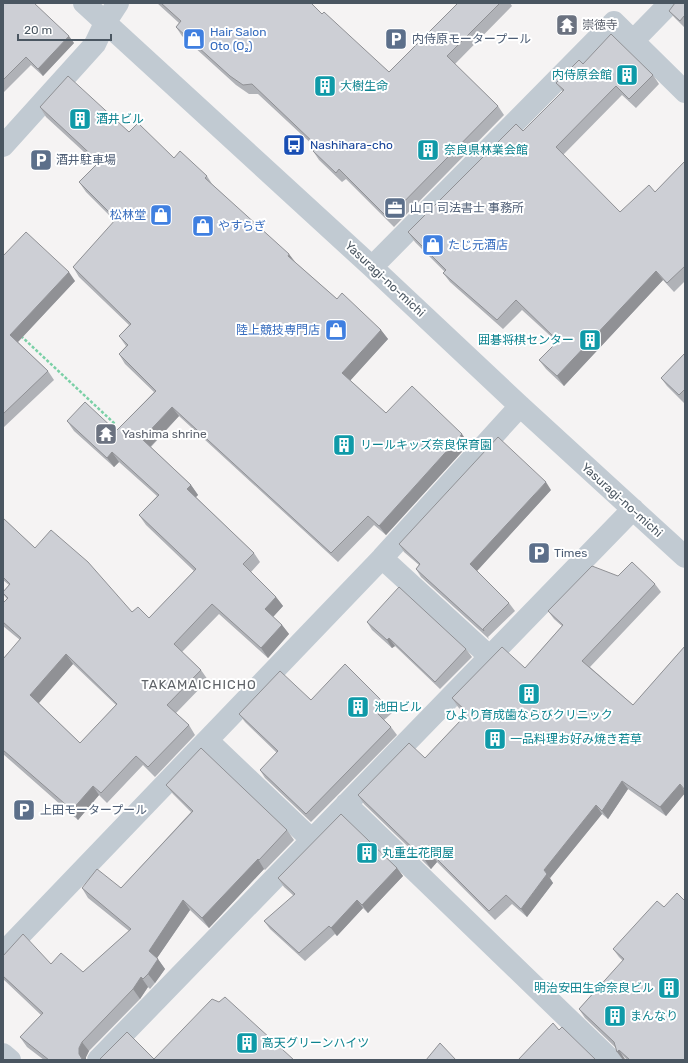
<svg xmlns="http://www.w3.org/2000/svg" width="688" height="1063" font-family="Rubik,'Noto Sans JP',sans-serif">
<rect width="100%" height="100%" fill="#f5f3f3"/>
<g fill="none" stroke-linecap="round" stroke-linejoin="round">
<!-- path -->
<path stroke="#7ad0a6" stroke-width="2.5" stroke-dasharray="3 2" stroke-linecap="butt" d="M21 336 115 424"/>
<!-- minor -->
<path stroke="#c1cad2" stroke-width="22" d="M84 3 372 267 520 406 685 557
M633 41 670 3
M3 146 95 44 105 23 118 3
M372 267 614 22 685 92
M382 558 489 656
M208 741 311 839
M346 804 611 1060
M3 953 382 558 520 406
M3 1054 10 1060
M98 1060 633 509"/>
</g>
<!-- wall -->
<path fill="#b0b2b7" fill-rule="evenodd" d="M3 3 74 43 43 76 31 65 3 93Z
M157 3H311L322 14 389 72 458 3H510L512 6 455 64 498 106 504 115 394 227 346 179 342 182 319 160 313 151 316 148 258 94H249L236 85 182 36 176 27 179 23Z
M685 3V26L684 27 674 17 669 11Z
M583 64 653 75 659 84 636 108 622 95 563 155 620 212 655 192 685 161V281L674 292 663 280 564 386 546 369 539 360 557 342 522 310 503 329 450 282 443 273 445 272 415 242 408 232 523 131 563 92 556 83Z
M40 107 129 132 174 158 207 176 212 184 296 263 337 299 381 330 388 339 350 380 386 413 469 444 386 535 374 525 338 562 179 416 151 447 191 485 198 495 196 497 254 553 260 562 251 572 276 597 283 606 273 617 282 625 289 634 268 658 219 614 182 652 201 670 208 680 176 713 189 725 195 735 155 777 143 765 107 803 99 795 78 820 3 754V659L20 640 3 626V603L7 599 3 594V592L9 585 3 580V518L35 548 132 612 149 618 194 571 146 525 139 515 157 496 119 462 114 467 74 431 67 421 116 431 154 392 125 364 119 354 126 346 119 336 129 325 79 277 73 267 115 221 86 192 79 182 97 164 46 117ZM73 664 116 705 80 743 39 703Z
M3 256 75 281 18 342 48 371 54 380 4 427 3 426Z
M685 353V402L684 403 667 386 661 378Z
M551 490 477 571 509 603 515 611 488 637 489 639 421 577 416 569 419 565 404 552 399 544Z
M618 576 655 584 661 592 590 667 633 705 685 646V793L666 816 628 789 608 819 602 814 550 878 553 883 527 917 512 904 495 920 437 862 431 869 364 804 358 795 425 758 461 720 459 718 464 713 458 707 452 698 525 668 562 626 554 619 548 611Z
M367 622 466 649 472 657 440 689 395 646 392 648 372 630Z
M311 700 386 705 392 713 384 720 391 727 397 735 311 822 265 778 260 770 277 753 245 722 239 714Z
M166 785 287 830 294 840 265 870 264 869 209 928 190 910 157 958 165 969 155 983 150 989 148 987 140 999 89 1051 86 1057V1060H44L27 1047 20 1037 41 1015 3 979V956L51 964 83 972 129 931 88 898 82 888H121L191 812 173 794Z
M397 868 403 876 368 913 363 908 337 936 335 934 305 961 270 929 264 921 294 896 284 887 278 878Z
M664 907 685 1060H627L615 1047 585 1018 579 1009 623 961 619 957 613 949Z"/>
<!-- shaded-wall -->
<path fill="#909195" d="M69 36 74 43 43 76 38 69Z
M289 254 296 263 288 256Z
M656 271 663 280 564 386 557 376Z
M69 272 75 281 16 344 10 335Z
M381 330 388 339 349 382 342 373Z
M172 407 179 416 149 448 142 439Z
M462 434 469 444 386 535 379 526Z
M112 452 119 462 114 467 107 458Z
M546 482 551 490 476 572 470 564Z
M191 485 198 495 194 499 187 489Z
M276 597 283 606 272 618 265 609Z
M282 625 289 634 268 658 261 648Z
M389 638 395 646 392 648 387 640Z
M66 654 73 664 37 705 30 695Z
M622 781 628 789 608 819 602 811Z
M680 784 685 792V793L666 816 660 807Z
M93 786 99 795 78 820 72 810Z
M596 805 602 814 550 878 544 870Z
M431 853 437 862 431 869 425 860Z
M258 859 264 869 209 928 202 918Z
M397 868 403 876 368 913 362 905Z
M547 874 553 883 527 917 521 909Z
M183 900 190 910 155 961 149 951Z
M357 900 363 908 337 936 331 928Z
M158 959 165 969 155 983 148 974Z
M141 977 148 987 140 999 133 989Z
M82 1042 89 1051 86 1057V1060H83L79 1054V1048Z
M619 1050 625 1059 624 1060H623L617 1052Z"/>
<!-- building -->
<path fill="#cdcfd5" stroke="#909195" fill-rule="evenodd" d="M3 3H34L69 36 38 69 26 57 3 80Z
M161 3H311L322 14 324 12 389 72 458 3H500L447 56 498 106 388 218 339 169 336 173 313 151 317 146 252 84 243 85 230 76 176 27 181 21Z
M675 3H685V17L684 16 680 21 669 11Z
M611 34 653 75 629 99 616 86 556 147 620 212 649 185 655 192 685 161V266L667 283 656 271 557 376 539 360 558 341 516 300 497 320 443 273 446 270 408 232 516 124 523 131 564 90 556 83 579 60 583 64Z
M68 76 129 132 138 123 174 158 180 151 207 176 205 178 289 254 288 256 337 299 342 293 381 330 342 373 386 413 412 386 462 434 379 526 368 516 331 553 172 407 142 439 191 485 187 489 254 553 243 564 276 597 265 609 282 625 261 648 212 604 174 644 201 670 167 705 189 725 148 767 136 756 101 793 93 786 72 810 3 750V659L21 638 3 622V603L8 598 3 593V592L10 584 3 577V518L35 548 51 530 88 562 132 612 138 607 149 618 196 569 139 515 159 495 112 452 107 458 67 421 85 402 116 431 156 391 119 354 128 345 119 336 131 324 73 267 116 219 79 182 99 162 40 107ZM66 654 117 704 80 743 30 695Z
M26 232 69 272 10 335 48 371 3 414V256Z
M685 353V389L679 395 661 378Z
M498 437 546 482 470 564 509 603 483 629 484 631 416 569 420 564 399 544Z
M632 562 655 584 582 661 633 705 685 646V790L680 784 660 807 622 781 602 811 596 805 544 870 547 874 521 909 506 895 489 911 431 853 425 860 358 795 409 743 425 758 461 720 459 718 466 711 452 698 502 647 525 668 563 625 548 611 592 566 618 576Z
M399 587 466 649 435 682 389 638 387 640 367 622Z
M345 664 386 705 378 714 391 727 306 814 260 770 278 751 239 714 280 671 311 700Z
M201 748 287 830 259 860 258 859 202 918 183 900 149 951 158 959 148 974 143 979 141 977 133 989 82 1042 79 1048V1054L82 1059 84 1060H49L20 1037 43 1013 3 976V956L23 934 51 964 61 953 83 972 131 929 82 888 97 869 121 888 193 811 166 785Z
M341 814 397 868 362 905 357 900 331 928 329 926 299 953 264 921 295 894 278 878Z
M677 893 685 901V1060H630L619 1050 617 1052 614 1042 579 1009 624 959 613 949 657 901 664 907Z
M225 997 294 1060H99L127 1032 154 1059 212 999 219 1002Z
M553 1023 559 1030 562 1027 596 1060H518Z
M440 1043 456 1060H426Z"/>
<!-- icons -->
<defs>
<g id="temple-square" transform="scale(1.15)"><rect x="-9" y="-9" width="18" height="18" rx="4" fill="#6b7280" stroke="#fff"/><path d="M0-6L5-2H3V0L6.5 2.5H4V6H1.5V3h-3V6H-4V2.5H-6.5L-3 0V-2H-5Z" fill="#fff"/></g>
<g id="shop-square" transform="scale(1.15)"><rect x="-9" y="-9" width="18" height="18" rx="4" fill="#3f7fe0" stroke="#fff"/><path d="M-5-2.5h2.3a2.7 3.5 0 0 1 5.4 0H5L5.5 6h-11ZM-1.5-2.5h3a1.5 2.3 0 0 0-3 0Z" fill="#fff"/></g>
<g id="parking-square" transform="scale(1.15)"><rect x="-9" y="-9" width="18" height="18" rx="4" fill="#5c6f8a" stroke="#fff"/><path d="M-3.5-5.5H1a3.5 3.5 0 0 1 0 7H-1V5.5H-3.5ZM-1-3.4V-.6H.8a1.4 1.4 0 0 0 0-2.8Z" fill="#fff"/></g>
<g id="building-square" transform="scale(1.15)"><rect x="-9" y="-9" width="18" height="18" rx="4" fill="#0f9aa8" stroke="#fff"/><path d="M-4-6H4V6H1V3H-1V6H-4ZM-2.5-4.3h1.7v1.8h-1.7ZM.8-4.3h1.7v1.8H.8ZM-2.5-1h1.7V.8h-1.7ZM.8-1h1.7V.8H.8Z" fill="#fff"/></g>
<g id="bus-square" transform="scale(1.15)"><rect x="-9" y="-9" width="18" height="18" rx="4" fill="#1a4fb4" stroke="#fff"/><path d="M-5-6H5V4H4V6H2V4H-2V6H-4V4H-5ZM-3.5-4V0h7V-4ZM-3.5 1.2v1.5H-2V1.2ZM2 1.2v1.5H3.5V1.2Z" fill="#fff"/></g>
<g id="office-square" transform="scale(1.15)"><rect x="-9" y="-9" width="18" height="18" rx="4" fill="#5c6f8a" stroke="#fff"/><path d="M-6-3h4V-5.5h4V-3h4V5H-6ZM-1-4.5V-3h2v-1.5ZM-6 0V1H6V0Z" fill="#fff"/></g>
</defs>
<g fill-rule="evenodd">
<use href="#temple-square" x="567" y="25"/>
<use href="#shop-square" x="194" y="39"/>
<use href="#parking-square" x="396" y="39"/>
<use href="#building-square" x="627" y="75"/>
<use href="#building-square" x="325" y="86"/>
<use href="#building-square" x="80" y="119"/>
<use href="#bus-square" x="294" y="145"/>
<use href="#building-square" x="428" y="150"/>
<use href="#parking-square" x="41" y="160"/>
<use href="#office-square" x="395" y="208"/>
<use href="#shop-square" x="161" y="215"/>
<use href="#shop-square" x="203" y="226"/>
<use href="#shop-square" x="433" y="245"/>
<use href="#shop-square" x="336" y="330"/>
<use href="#building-square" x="590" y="340"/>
<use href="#temple-square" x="106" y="434"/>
<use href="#building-square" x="344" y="445"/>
<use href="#parking-square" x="539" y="553"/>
<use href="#building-square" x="529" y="694"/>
<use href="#building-square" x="358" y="707"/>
<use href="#building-square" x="495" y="739"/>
<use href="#parking-square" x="24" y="810"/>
<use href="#building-square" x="367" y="853"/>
<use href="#building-square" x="669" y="988"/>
<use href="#building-square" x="615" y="1016"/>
<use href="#building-square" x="247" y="1043"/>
</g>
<g text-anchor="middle" stroke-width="4" stroke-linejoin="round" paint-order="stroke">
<!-- worship labels -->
<g font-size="12" fill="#5b616d" stroke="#fff" text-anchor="start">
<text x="582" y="29">崇徳寺</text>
<text x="122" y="438">Yashima shrine</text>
</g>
<!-- shop labels -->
<g font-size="12" fill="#366cbe" stroke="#fff" text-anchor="start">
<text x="210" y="36">Hair Salon<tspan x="210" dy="14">Oto (O₂)</tspan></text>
<text x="146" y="219" text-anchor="end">松林堂</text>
<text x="218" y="230">やすらぎ</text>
<text x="448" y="249">たじ元酒店</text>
<text x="320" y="334" text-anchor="end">陸上競技専門店</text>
</g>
<!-- service labels -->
<g font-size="12" fill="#4e5e75" stroke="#fff" text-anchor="start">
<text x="412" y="43">内侍原モータープール</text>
<text x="56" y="164">酒井駐車場</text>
<text x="410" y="212">山口 司法書士 事務所</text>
<text x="554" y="557">Times</text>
<text x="40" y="814">上田モータープール</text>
</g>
<!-- culture labels -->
<g font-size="12" fill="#0d838f" stroke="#fff" text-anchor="start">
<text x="612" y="79" text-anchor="end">内侍原会館</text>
<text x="340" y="90">大樹生命</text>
<text x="96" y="123">酒井ビル</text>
<text x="444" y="154">奈良県林業会館</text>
<text x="574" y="344" text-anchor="end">囲碁将棋センター</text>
<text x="360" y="449">リールキッズ奈良保育園</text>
<text x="374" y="711">池田ビル</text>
<text x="529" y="719" text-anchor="middle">ひより育成歯ならびクリニック</text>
<text x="510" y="743">一品料理お好み焼き若草</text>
<text x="382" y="857">丸重生花問屋</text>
<text x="654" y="992" text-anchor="end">明治安田生命奈良ビル</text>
<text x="630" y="1020">まんなり</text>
<text x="262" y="1047">高天グリーンハイツ</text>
</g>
<!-- transit labels -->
<g font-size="12" fill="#164399" stroke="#fff" text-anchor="start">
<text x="310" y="149">Nashihara-cho</text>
</g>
<!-- street labels -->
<g font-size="12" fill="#4a5661" stroke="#fff">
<text transform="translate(385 279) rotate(43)" y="4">Yasuragi-no-michi</text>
<text transform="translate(622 500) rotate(42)" y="4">Yasuragi-no-michi</text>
</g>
<!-- neighbourhood labels -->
<g font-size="13" letter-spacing="1" fill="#5f6368" stroke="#fff">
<text x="199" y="689">TAKAMAICHICHO</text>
</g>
</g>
<!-- border -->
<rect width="688" height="1063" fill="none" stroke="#4a5661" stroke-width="8"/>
<!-- scale -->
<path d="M18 34v6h93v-6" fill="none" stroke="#4a5661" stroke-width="2"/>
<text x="24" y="34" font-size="12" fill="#4a5661" stroke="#ffffff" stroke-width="3" paint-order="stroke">20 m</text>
</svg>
